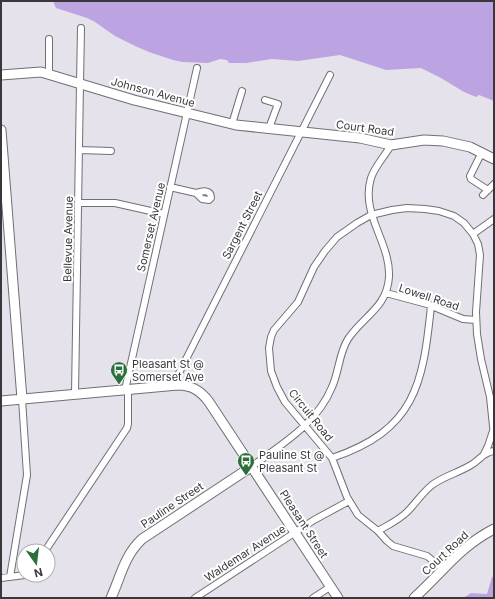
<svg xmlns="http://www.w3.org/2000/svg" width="495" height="599" font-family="Inter,sans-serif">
<rect width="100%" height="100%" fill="#e5e2eb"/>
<!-- water -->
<path fill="#bca4e2" d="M53 1H494V101L479 95 476 97 464 92 441 78 421 68 386 70 340 55 298 61 272 59 246 63H229L227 60 220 59 208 63 182 62 173 60 149 52 135 46 115 36 95 22 87 18 56 8Z
M494 576V598H463L471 593 487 594 492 577Z"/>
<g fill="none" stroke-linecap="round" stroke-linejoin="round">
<!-- street casing -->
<g stroke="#716f76" stroke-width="8">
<path id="street" d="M49 74V39
M80 84 81 28
M265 100 278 104 269 128
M232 124 242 91
M79 150 111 151
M482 152 470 176 471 179 488 190
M170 187 196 193 202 199 209 200 211 198C211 189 202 191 196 193
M483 195 494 184
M78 203H115L164 214
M473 234 494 219
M386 293 427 304 463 319 476 320
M174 385 178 375 330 75
M125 390 197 68
M75 394 80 84
M484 454 488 446 493 431
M332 458C415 430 423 385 431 306
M251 467C282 444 317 424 332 387 339 372 339 353 348 339 363 316 387 308 389 277 391 243 360 214 371 178 375 166 385 156 391 145
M378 531C388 525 399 520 407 512 416 503 422 493 432 485 444 476 458 473 471 465 480 460 483 452 494 451
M45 551 127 428 128 424V389
M443 569 427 556 393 546 387 541 378 531 358 515 347 497 332 458 285 402 277 387 271 371 269 348 271 337 274 330 298 302 314 267 325 251 337 237 357 223 371 215 392 210 407 208 425 209 439 211 454 216 464 223 473 234 478 244 480 255 476 312 477 334 481 359 490 397 494 436
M10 577 27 475 22 399
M1 578 25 575
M195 598 314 520 349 501
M313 598 330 587"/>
</g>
<!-- secondary casing -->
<g stroke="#716f76" stroke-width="11">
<path id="secondary" d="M1 75 41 72 134 100 236 125 360 138 391 145 424 140 443 141 470 147 494 159
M1 130 22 399
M1 401 178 385C192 385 201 391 209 402L338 598
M111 598C121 576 124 556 142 539L251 467
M414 598C443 572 459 547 494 529"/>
</g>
<!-- street -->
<use href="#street" stroke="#fff" stroke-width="6"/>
<!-- secondary -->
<use href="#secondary" stroke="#fff" stroke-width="9"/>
</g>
<!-- icons -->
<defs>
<g id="bus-pin" transform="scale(0.9)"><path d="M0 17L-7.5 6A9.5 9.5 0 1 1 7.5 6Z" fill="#2b6f3a" stroke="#fff"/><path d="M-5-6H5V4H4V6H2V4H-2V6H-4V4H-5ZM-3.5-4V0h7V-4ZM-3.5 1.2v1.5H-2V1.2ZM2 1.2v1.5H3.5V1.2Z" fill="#fff"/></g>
</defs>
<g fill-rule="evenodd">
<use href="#bus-pin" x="119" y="370"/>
<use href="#bus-pin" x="246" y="461"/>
</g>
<g text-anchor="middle" stroke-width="4" stroke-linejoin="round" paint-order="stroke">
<!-- street labels -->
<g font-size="11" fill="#39373b" stroke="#fff">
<text transform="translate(153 92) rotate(15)" y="4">Johnson Avenue</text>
<text transform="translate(365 128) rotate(8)" y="4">Court Road</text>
<text transform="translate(242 225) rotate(-63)" y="4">Sargent Street</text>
<text transform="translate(151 227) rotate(-77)" y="4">Somerset Avenue</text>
<text transform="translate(68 239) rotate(-89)" y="4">Bellevue Avenue</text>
<text transform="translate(429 297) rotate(18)" y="4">Lowell Road</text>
<text transform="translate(311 415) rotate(51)" y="4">Circuit Road</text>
<text transform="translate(172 505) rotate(-34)" y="4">Pauline Street</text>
<text transform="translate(304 524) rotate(57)" y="4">Pleasant Street</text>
<text transform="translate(245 553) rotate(-33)" y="4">Waldemar Avenue</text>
<text transform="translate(445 553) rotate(-43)" y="4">Court Road</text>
</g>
<!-- poi labels -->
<g font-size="11" fill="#39373b" stroke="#fff" text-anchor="start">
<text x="132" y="368">Pleasant St @<tspan x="132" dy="13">Somerset Ave</tspan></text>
<text x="259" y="459">Pauline St @<tspan x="259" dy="13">Pleasant St</tspan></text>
</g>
</g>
<!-- border -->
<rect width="495" height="599" fill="none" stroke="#39373b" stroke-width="4"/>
<!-- north arrow -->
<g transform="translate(36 563) rotate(166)"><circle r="19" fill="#ffffff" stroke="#b0afb1"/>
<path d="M0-3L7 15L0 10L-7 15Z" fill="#2b6f3a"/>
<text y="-6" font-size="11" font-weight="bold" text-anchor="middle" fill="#39373b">N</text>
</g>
</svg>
